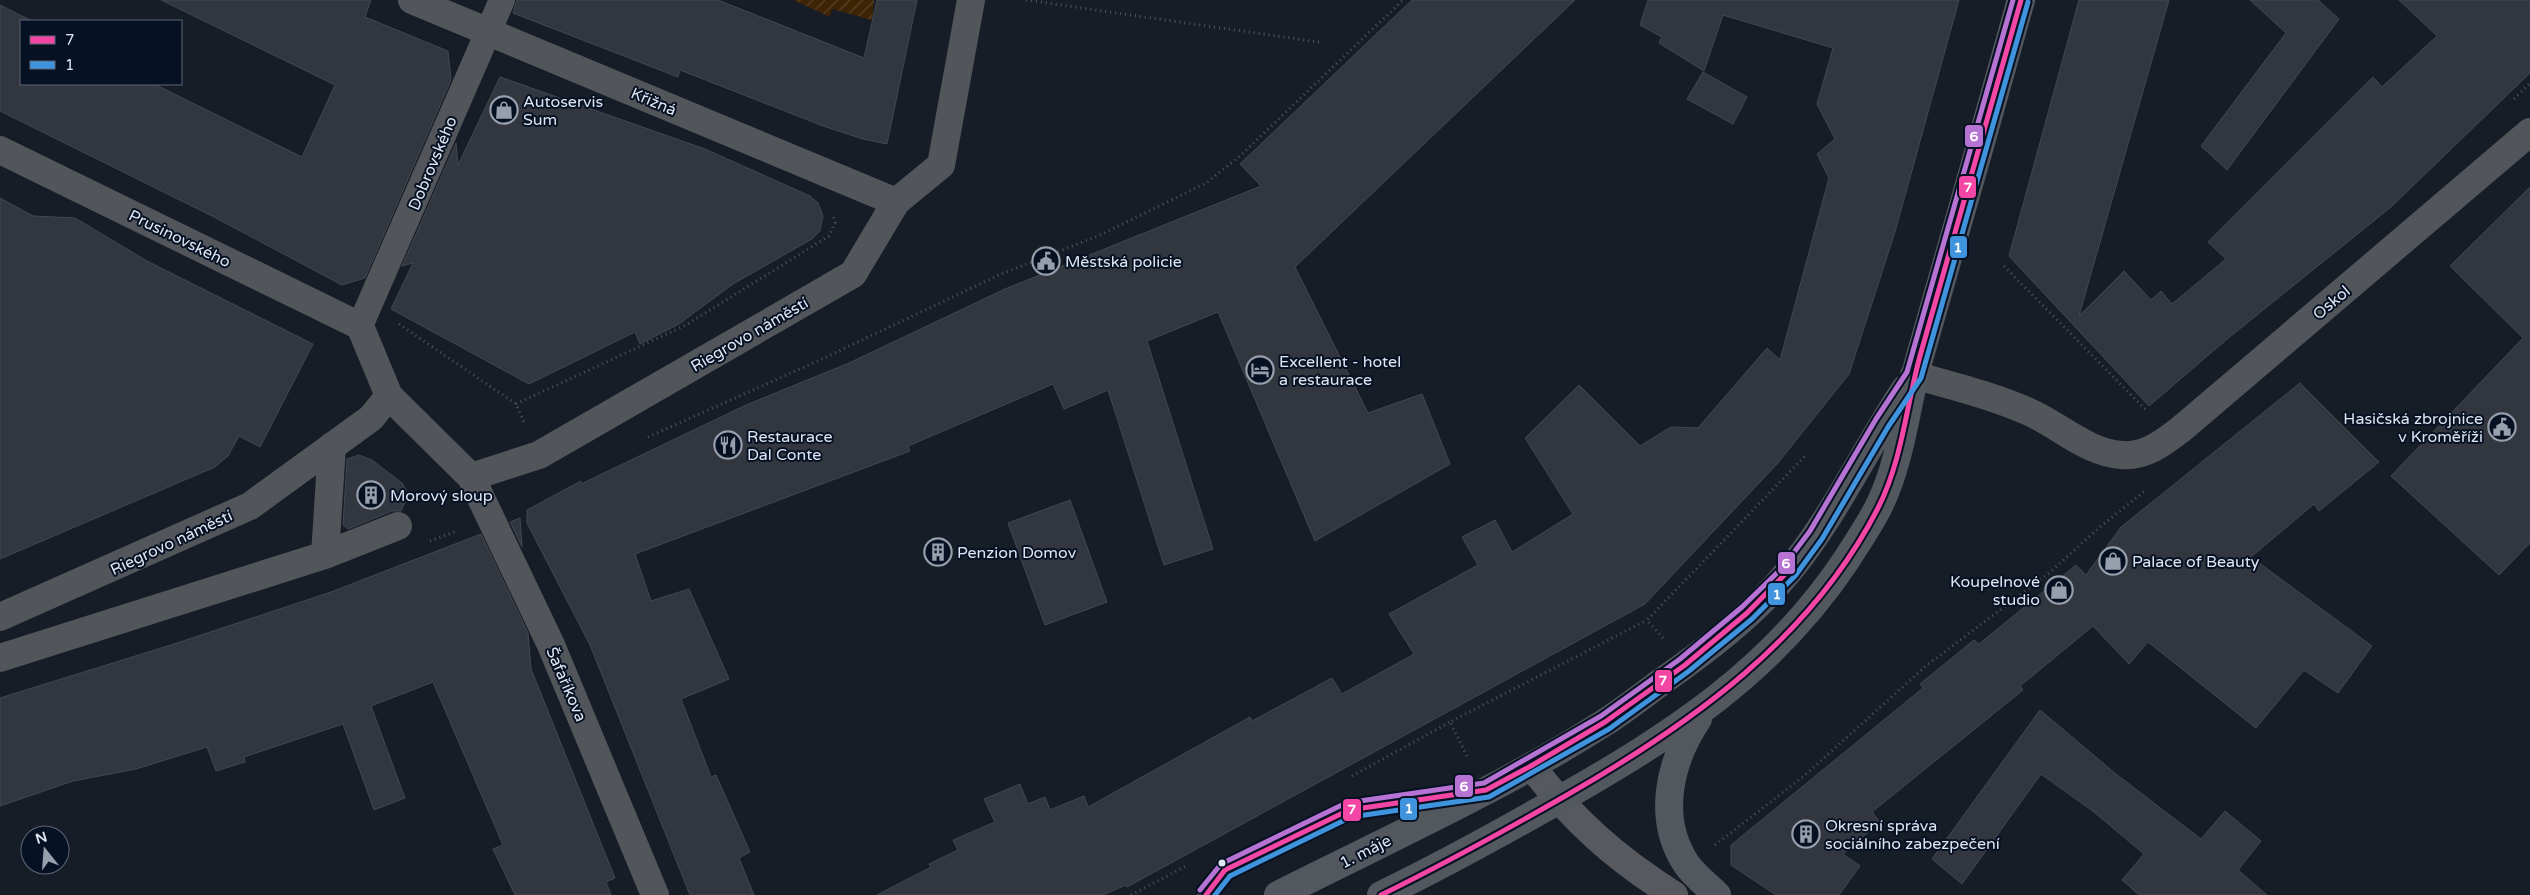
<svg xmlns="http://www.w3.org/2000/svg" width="2530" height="895" font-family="'Varela Round',sans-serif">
<defs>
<pattern id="garden-furrows" width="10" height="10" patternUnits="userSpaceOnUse" patternTransform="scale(1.25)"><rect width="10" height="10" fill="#3e2405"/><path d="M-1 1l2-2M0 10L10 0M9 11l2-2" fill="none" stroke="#59442a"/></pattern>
</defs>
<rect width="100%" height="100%" fill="#171d27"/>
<!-- garden -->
<path fill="url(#garden-furrows)" d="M793 0H874L872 20 832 9 830 17Z"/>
<!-- building -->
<path fill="#32373f" stroke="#424750" d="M161 0H371L365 17 448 51 451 80 365 278 342 285 212 216 0 111V5L32 21H21V84H154L302 157 335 85Z
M517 0H718L864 58 877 0H917L887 144 863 139 823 126 680 70 678 77 513 13Z
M1412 0H1575L1295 267 1368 413 1422 394 1450 464 1315 541 1218 312 1147 341 1213 549 1164 565 1108 390 1064 409 1053 384 908 446 910 451 635 554 651 601 689 589 729 679 681 699 711 777 716 775 750 852 739 858 754 895H690L590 645 527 523V510L581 481V484L746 405 849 363 1005 289 1261 186 1240 164Z
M1648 0H1959L1895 232 1849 374 1777 464 1645 604 1127 887 1126 885 1103 895H877L931 867 929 864 958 850 953 840 995 822 984 799 1020 784 1028 804 1045 797 1050 810 1084 796 1088 807 1250 717 1252 721 1332 678 1342 694 1414 654 1389 614 1478 565 1462 537 1495 520 1512 552 1573 514 1525 438 1579 385 1640 446 1671 427 1698 428 1767 348 1780 360 1829 178 1817 154 1835 139 1817 104 1833 48 1723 15 1704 71 1659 43 1662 37 1640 25Z
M2079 0H2169L2079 316 2124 271 2151 300 2161 291 2172 304 2226 259 2208 242 2373 77 2382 87 2437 36 2399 0H2530V73L2391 207 2226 340 2149 406 2009 256Z
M2250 0H2318L2339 19 2227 170 2201 146 2286 33Z
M1703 72 1747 97 1733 124 1687 99Z
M500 77 705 149 810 196 818 203 823 216 820 231 812 239 733 284 679 324 640 344 635 332 529 384 391 309 413 263 402 266 456 143 458 165Z
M2530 187V543L2499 575 2391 476 2523 338 2450 266Z
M0 198 33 216 75 218 147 261 313 344 260 447 239 436 228 456 215 467 0 559Z
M2300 383 2379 462 2319 511 2314 504 2251 557 2372 646 2338 693 2304 670 2256 728 2148 642 2129 664 2093 626 2020 686 2023 690 1872 812 1880 822 1843 854 1860 866 1839 895H1776L1731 865V845L1923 688 1920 684 1974 640 1979 644 2076 565 2086 575 2121 527Z
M359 455 372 460 402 483 406 490V500L401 511H392L348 529 343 525 347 459Z
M1070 500 1107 602 1045 625 1008 523Z
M520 518 522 547 510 522Z
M481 534 528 633 531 669 615 878 606 882 611 895H515L493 849 503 845 433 682 371 706 405 798 374 810 343 724 244 757 245 762 216 771 207 747 136 769 73 781 0 806V698L174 644 331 592Z
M2040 710 2116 774 2201 839 2225 811 2261 841 2238 870 2267 895H2139L2122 880 2144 854 2094 812 2041 774 1962 884 1932 859Z"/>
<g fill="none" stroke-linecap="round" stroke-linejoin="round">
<!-- path -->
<path stroke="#515359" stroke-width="3" stroke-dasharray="1 4" stroke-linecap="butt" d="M1026 0 1319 42
M2514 99 2530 83
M2004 266 2146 410
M399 324 516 404 524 422
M516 404 686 325 829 236 835 223 833 215
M648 437 820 360 1001 274 1098 236 1206 183 1240 156 1403 0
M430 541 457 531
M1663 638 1647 620 1805 456
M1467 756 1450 722 1647 620
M1352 776 1450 722
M1715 845 1804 776 1927 665 2048 574 2100 527 2146 490
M1131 895 1188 865"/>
<!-- service -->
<path stroke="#52555a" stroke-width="18" d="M1206 895 1225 870 1349 810 1471 792"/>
<!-- pedestrian -->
<path stroke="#52555a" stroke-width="26" d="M360 326 502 0"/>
<!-- minor -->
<path stroke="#52555a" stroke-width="28" d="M412 0 896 202
M0 150 360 326 389 396
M1914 375C1952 386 1991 395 2027 411 2058 424 2087 453 2122 455 2145 457 2163 443 2180 430L2530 132
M471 477 539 455 853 274 896 202 941 165 971 0
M325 555 398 526
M0 617 250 506 371 418 389 396 471 477 551 645 655 895
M0 658 325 555 332 446"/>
<!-- secondary -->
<path stroke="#57595f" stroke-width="28" d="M1531 766C1574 821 1615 858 1674 895"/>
<!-- primary -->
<path stroke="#53585e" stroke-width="28" d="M1698 719C1669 762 1656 819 1687 865 1695 876 1707 885 1717 895
M1278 895C1387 840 1500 789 1604 723 1624 710 1642 696 1661 682 1707 650 1754 614 1789 571 1835 515 1865 449 1905 389
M1381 895C1441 866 1499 834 1557 801 1673 735 1772 672 1847 559 1858 541 1871 523 1880 504 1902 458 1906 405 1920 356 1954 237 1988 119 2021 0"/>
<!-- bus-1 casing -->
<g stroke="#071124" stroke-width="9">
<path id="bus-1" d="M1206 895 1225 870 1349 810 1486 790 1531 766 1605 722 1685 665 1747 613 1792 567
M1381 895C1444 864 1506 830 1567 795 1691 724 1811 639 1878 508 1902 461 1906 407 1920 356 1953 237 1988 119 2021 0"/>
</g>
<!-- bus-2 casing -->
<g stroke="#071124" stroke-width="9">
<path id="bus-2" d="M1215 895 1230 876 1351 817 1489 797 1609 729 1689 671 1752 619 1795 576 1822 539 1888 427 1921 378 2028 2"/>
</g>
<!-- bus-3 casing -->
<g stroke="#071124" stroke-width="9">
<path id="bus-3" d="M1200 890 1221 864 1346 803 1484 783 1601 716 1680 659 1742 607 1783 567 1810 531 1876 419 1907 372 2013 0"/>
</g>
<!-- bus-1 -->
<use href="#bus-1" stroke="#f346a5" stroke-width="5"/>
<!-- bus-2 -->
<use href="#bus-2" stroke="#4094de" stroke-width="5"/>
<!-- bus-3 -->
<use href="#bus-3" stroke="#b673d3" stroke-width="5"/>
</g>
<!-- icons -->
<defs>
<g id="shop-ring" transform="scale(1.4375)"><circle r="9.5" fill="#071124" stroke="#989fac" stroke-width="1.5"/><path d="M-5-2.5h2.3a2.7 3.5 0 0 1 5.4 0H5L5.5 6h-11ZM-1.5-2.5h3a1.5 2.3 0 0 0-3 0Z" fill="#989fac"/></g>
<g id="civic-ring" transform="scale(1.4375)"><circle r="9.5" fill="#071124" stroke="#989fac" stroke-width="1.5"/><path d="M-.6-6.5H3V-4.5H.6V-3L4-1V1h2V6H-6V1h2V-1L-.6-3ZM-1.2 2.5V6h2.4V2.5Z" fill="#989fac"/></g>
<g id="hotel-ring" transform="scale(1.4375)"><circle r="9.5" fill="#071124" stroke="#989fac" stroke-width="1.5"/><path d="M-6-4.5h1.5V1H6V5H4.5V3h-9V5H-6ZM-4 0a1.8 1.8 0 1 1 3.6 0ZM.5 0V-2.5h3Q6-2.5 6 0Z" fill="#989fac"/></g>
<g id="restaurant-ring" transform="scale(1.4375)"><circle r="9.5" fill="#071124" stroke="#989fac" stroke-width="1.5"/><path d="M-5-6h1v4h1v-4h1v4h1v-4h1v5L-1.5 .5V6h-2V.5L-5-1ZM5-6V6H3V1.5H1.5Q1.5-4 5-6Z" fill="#989fac"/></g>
<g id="building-ring" transform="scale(1.4375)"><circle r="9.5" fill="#071124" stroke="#989fac" stroke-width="1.5"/><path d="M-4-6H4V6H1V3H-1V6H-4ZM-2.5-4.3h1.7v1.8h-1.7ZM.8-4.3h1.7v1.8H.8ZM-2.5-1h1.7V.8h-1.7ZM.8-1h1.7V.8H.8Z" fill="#989fac"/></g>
</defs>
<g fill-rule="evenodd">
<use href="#shop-ring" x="504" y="110"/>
<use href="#civic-ring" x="1046" y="261"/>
<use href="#hotel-ring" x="1260" y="370"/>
<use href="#civic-ring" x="2502" y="427"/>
<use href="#restaurant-ring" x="728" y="445"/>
<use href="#building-ring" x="371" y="495"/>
<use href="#building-ring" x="938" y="552"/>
<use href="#shop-ring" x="2113" y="561"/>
<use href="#shop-ring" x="2059" y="590"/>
<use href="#building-ring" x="1806" y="834"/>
</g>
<!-- markers -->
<circle fill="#dde5f3" stroke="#071124" stroke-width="2" cx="1222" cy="863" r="4.5"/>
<g text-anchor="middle" stroke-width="4" stroke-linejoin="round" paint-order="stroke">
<!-- poi labels -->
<g font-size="16" fill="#dde5f3" stroke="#071124" text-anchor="start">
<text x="523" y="107">Autoservis<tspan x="523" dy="18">Sum</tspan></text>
<text x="1065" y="267">Městská policie</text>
<text x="1279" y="367">Excellent - hotel<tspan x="1279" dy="18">a restaurace</tspan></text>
<text x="2483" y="424" text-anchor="end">Hasičská zbrojnice<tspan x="2483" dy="18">v Kroměříži</tspan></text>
<text x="747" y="442">Restaurace<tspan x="747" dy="18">Dal Conte</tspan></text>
<text x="390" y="501">Morový sloup</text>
<text x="957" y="558">Penzion Domov</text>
<text x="2132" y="567">Palace of Beauty</text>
<text x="2040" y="587" text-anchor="end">Koupelnové<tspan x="2040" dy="18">studio</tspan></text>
<text x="1825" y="831">Okresní správa<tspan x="1825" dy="18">sociálního zabezpečení</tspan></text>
</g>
<!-- street labels -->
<g font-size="16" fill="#dde5f3" stroke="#071124">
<text transform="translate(654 101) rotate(23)" y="6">Křižná</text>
<text transform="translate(432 163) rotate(-67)" y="6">Dobrovského</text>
<text transform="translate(180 238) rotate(26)" y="6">Prusinovského</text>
<text transform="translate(2331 302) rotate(-40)" y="6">Oskol</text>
<text transform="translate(749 334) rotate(-30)" y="6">Riegrovo náměstí</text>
<text transform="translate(171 542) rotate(-25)" y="6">Riegrovo náměstí</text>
<text transform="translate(567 684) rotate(67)" y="6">Šafaříkova</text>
<text transform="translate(1365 851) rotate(-27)" y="6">1. máje</text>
</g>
</g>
<g stroke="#071124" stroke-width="2">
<rect x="1964" y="124" width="20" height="24" rx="5" fill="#b673d3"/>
<rect x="1958" y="175" width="19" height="24" rx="5" fill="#f346a5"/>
<rect x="1949" y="235" width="19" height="24" rx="5" fill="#4094de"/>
<rect x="1777" y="551" width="19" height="24" rx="5" fill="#b673d3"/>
<rect x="1767" y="582" width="19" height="24" rx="5" fill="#4094de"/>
<rect x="1654" y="669" width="19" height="24" rx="5" fill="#f346a5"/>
<rect x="1454" y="774" width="20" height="24" rx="5" fill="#b673d3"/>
<rect x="1399" y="797" width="19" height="24" rx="5" fill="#4094de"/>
<rect x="1342" y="798" width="20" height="24" rx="5" fill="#f346a5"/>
</g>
<g font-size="14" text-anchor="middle" font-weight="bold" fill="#fff">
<text x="1974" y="141">6</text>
<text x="1968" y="192">7</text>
<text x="1958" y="252">1</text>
<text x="1786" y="568">6</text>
<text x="1777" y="599">1</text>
<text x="1663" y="685">7</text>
<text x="1464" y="791">6</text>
<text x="1409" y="813">1</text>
<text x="1352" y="814">7</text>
</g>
<!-- legend -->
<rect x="20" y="20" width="162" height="65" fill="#071124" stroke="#5d6677"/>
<rect x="30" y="36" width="25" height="8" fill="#f346a5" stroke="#5d6677"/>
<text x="65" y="45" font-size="15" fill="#dde5f3">7</text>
<rect x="30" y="61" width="25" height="8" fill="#4094de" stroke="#5d6677"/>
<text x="65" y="70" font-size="15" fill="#dde5f3">1</text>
<!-- north arrow -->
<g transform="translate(45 850) rotate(343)"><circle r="24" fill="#071124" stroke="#5d6677"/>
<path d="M0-4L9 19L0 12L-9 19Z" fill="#989fac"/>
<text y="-8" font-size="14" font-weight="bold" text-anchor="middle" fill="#dde5f3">N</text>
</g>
</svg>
